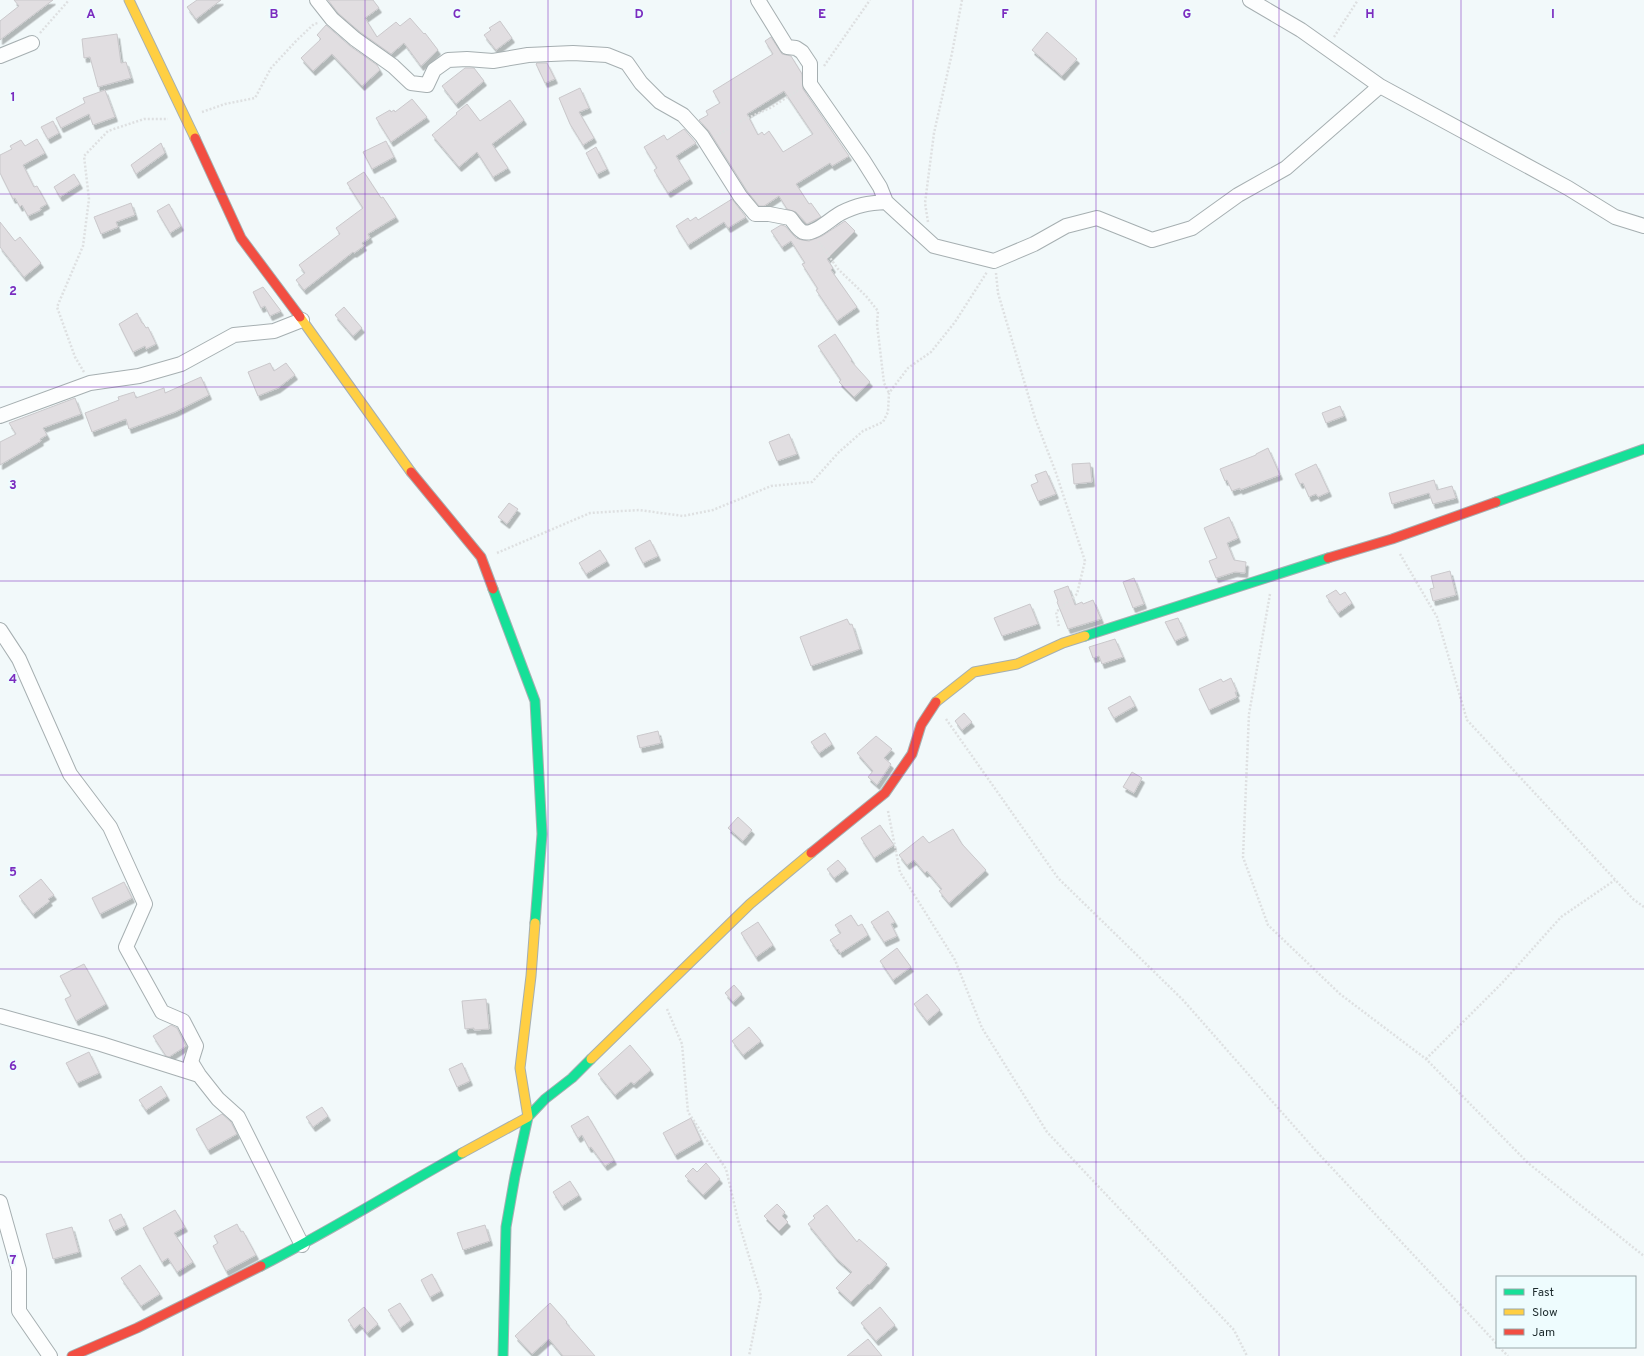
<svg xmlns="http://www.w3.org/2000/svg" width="1644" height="1356" font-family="Overpass,sans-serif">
<defs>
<filter id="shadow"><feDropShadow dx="2.5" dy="4.5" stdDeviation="0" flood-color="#0004"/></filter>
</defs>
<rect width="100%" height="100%" fill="#f2f9fa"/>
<!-- building -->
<path fill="#e1dee1" stroke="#cac8cb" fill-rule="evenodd" filter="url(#shadow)" d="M14 0H53L0 40V21L19 6Z
M197 0H221L196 19 187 7Z
M328 0H373L379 8 365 18 377 37 396 22 400 26 410 18 424 34 425 33 438 50 421 66 404 43 391 54 360 32 338 13Z
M500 21 512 38 496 50 484 35 491 30 489 28Z
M326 25 350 46 377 65 380 70 362 86 332 54 313 71 301 58 321 39 317 35Z
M1047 32 1077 59 1062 76 1032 50Z
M117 34 121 63 126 62 131 78 98 87 90 57 84 58 82 39Z
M771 37 782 54 791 56 802 74 803 89 849 156 832 166 830 163 796 184 809 204 811 203 821 217 807 224 796 212 787 209 779 196 764 206H759L747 191 709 131 699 120 708 115 706 111 720 103 713 91 773 54 765 41ZM784 91 813 134 783 152 769 131 764 135 762 132 758 135 747 114Z
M537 63H547L555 79 545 83 536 64Z
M465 68H474L484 81 456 104 442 86Z
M580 88 589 108 579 112 594 138 583 145 570 124 559 98Z
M105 90 115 117 93 125 89 114 61 128 56 118 85 103 83 98Z
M412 99 427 117 391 142 376 118 390 110 391 112 394 110 395 112Z
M510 100 524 120 492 144 508 168 493 177 477 152 459 167 432 135 457 114 456 113 467 104 480 121Z
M53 121 59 133 48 139 41 127Z
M684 129 696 143 676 156 690 179 668 193 655 172 654 170 657 168 644 147 664 135 667 140Z
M37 139 45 153 23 165 34 187 37 186 47 204 40 208 41 210 28 216 22 205 20 207 15 198 13 199 0 173V155L12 149 10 146 21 140 25 146Z
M386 141 394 157 372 169 363 152Z
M161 143 165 153 136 174 131 165Z
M596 147 607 169 597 174 586 153Z
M364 172 381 198 383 197 396 217 368 234 370 238 362 243 364 246 354 253 353 252 304 290 296 280 305 273 299 265 340 234 336 228 363 208 347 183Z
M74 174 80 184 60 197 54 187Z
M732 199 746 217 728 228 724 222 688 245 676 226 688 218 690 221 696 217 698 220Z
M131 203 135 215 116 222 118 227 101 234 94 217Z
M169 204 181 226 170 233 157 211Z
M845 221 855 231 827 259 833 268 831 270 857 307 837 321 816 290 818 289 802 264 805 263 791 241 782 247 771 231 781 225 785 226 796 238 802 240 809 241 822 236Z
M0 222 15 241 20 237 41 263 24 277 0 247Z
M263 287 281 311 270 316 265 306 261 308 253 292Z
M344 307 362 328 353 336 335 315Z
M137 313 142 323H143L146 328 148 327 156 344 146 349 145 346 133 352 119 324Z
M835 334 852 360 851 361 870 382 854 397 839 382 841 380 818 346Z
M270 363 274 371 286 363 295 375 278 388 258 396 248 372Z
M201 377 209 395 175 412 129 429 126 419 92 432 85 413 119 400 118 397 134 392 136 398 164 388 165 393Z
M75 398 81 414 43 428 47 435 40 439 41 441 0 465V442L16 434 9 423Z
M1340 406 1344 416 1326 423 1322 413Z
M789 434 797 454 777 461 769 442Z
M1268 448 1280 475 1240 490V488L1232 491 1227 480 1225 481 1220 469 1256 455V454Z
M1090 463 1092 482 1074 484 1072 464Z
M1316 464 1329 492 1318 497 1316 494 1309 497 1303 483 1300 484 1295 474Z
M1046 471 1056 494 1038 501 1031 485 1038 482 1035 475Z
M1434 480 1437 490 1452 486 1456 498 1433 504 1429 493 1392 504 1389 493Z
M509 503 518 509 507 524 498 517Z
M1229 517 1238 538 1227 543 1234 560 1246 562 1245 573 1235 572 1216 578 1209 561 1217 558 1204 528Z
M650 540 658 556 643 563 635 548Z
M600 550 607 561 586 574 579 563Z
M1450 571 1456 595 1433 601 1430 589 1434 588 1431 576Z
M1134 578 1144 604 1133 608 1123 582Z
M1068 586 1075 605 1082 602 1083 604 1093 600 1101 619 1068 629 1057 602 1058 601 1054 591Z
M1336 590 1340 595 1345 592 1352 603 1338 613 1326 596Z
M1030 604 1038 624 1002 636 994 618Z
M1178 618 1186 636 1175 641 1165 622Z
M847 619 850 625 852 624 860 649 811 666 800 637Z
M1115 639 1123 657 1102 664 1099 656 1093 658 1089 647Z
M1231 678 1237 692H1235L1237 697 1209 710 1199 689 1221 679 1223 682Z
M1130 696 1135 706 1114 718 1108 708Z
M964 713 972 722 962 730 955 721Z
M658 731 661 743 640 748 637 736Z
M825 733 832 744 819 753 811 742Z
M876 736 892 749 884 758 891 764 877 785 868 777 873 771 857 753Z
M1132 772 1142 778 1134 793 1123 787Z
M738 817 752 830 743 841 728 828Z
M880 825 894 845 874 858 861 838Z
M953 829 962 844 986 870 949 903 939 891 942 889 927 871 925 873 914 860 907 865 899 855 923 836 929 843Z
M838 860 846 869 834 878 827 869Z
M41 879 54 895 48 899 50 901 33 914 19 896Z
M124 882 132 898 100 914 92 898Z
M888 911 895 922 891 924 897 936 884 942 871 922Z
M851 915 858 926 862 924 868 935 840 953 838 949 837 950 830 940 841 933 835 925Z
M758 922 773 945 756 957 741 933Z
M897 948 911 967 893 980 880 961Z
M84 964 106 1004 76 1021 65 999 71 996 60 976Z
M734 985 742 994 733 1002 725 993Z
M927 994 940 1010 927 1021 914 1004Z
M486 999 489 1029 474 1030V1028L465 1029 462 1001Z
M171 1025 177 1028 186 1046 169 1057 166 1056 153 1036Z
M749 1027 761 1041 743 1055 732 1041Z
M630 1045 651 1070 634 1084 631 1082 615 1095 598 1074Z
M89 1052 99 1073 77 1083 66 1063Z
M462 1063 470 1081 457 1087 449 1069Z
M161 1086 167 1096 146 1110 139 1100Z
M322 1107 328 1116 313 1127 306 1117Z
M222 1114 231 1122 237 1134 208 1150 196 1129Z
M588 1116 614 1160 605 1166 591 1147 589 1148 582 1135 578 1138 571 1126Z
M691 1118 701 1140 675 1155 663 1133Z
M706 1163 720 1179 703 1195 685 1176 693 1168 697 1172Z
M570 1181 579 1195 562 1206 553 1192Z
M777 1204 785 1212 782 1216 788 1222 779 1231 764 1216Z
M827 1205 857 1242 859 1239 887 1264 869 1285 868 1284 851 1302 836 1288 852 1272 836 1258 808 1224 815 1218 813 1216Z
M175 1210 185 1227 174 1233 193 1262 177 1272 168 1258 162 1262 143 1228Z
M121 1214 126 1225 114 1231 109 1220Z
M237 1224 241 1232 243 1231 256 1255 226 1271 213 1246 218 1243 214 1236Z
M485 1225 490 1241 463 1250 457 1233Z
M72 1227 79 1252 53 1259 46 1234Z
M140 1265 160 1294 141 1306 121 1278Z
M432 1274 441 1291 430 1297 421 1280Z
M400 1303 411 1320 400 1328 388 1310Z
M550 1303 567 1322 566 1323 595 1356H563L549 1339 532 1354 515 1336Z
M364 1307 378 1324 367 1333 360 1324 354 1329 348 1320Z
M880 1307 895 1325 876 1341 861 1323Z
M868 1339 882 1356H847Z"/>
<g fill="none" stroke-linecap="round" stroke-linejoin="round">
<!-- street casing -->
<g stroke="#a6afb1" stroke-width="16">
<path id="street" d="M317 0 332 19 355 39 393 66 411 83 427 85 434 70 448 60 467 59 493 61 528 55 573 53 607 55 627 63 641 83 660 102 683 115 702 136 740 196 755 214H769L790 218C794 222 797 229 803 232 814 236 831 218 841 213 857 205 868 203 886 202L934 246 994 261 1034 244 1066 226 1097 218 1152 240 1192 228 1238 195 1286 168 1380 86
M758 0 787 47 796 48 802 52 810 64V84L863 160 880 187 886 202
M1250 0 1301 30 1380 86 1568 188 1615 217 1644 226
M0 56 32 43
M0 416 90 383 139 376 181 364 234 335 274 331 302 320
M0 630 19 659 70 774 110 827 145 904 126 947 162 1012 183 1021 196 1046 191 1062 199 1075 218 1099 238 1117 302 1245
M0 1016 101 1044 199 1075
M0 1202 19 1270V1311L50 1356"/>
</g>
<!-- fast casing -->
<g stroke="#a6afb1" stroke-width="11">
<path id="fast" d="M1496 502 1644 449
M493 589 535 701 542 834 535 923
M1085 636 1328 558
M261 1266C330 1231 395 1190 462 1153
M503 1356 506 1227 515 1176 528 1117 545 1099 572 1078 591 1059"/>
</g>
<!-- slow casing -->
<g stroke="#a6afb1" stroke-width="11">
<path id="slow" d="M129 0 195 138
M300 317 411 472
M936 702 974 672 1017 664 1063 643 1085 636
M591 1059 750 904 811 853
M462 1153 528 1117 520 1068 531 976 535 923"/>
</g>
<!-- jam casing -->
<g stroke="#a6afb1" stroke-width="11">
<path id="jam" d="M195 138 241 238 300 317
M411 472 481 557 493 589
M1328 558 1392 539 1496 502
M811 853 885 793 912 754 921 725 936 702
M72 1356 137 1328 261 1266"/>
</g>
<!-- path -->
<path stroke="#dee0e1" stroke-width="2.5" stroke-dasharray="2 2" stroke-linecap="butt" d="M40 33 69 0
M1334 37 1358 0
M824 66 870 0
M202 112 225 104 255 98 271 68 297 40 314 24 318 23
M716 136 739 122 770 108 799 90
M928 222 925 203 934 133 952 53 962 0
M819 242 838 269 866 296 878 311 877 324 884 383 889 393
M996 273 998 293 1035 418 1056 473 1085 561 1077 594 1056 612 1059 627
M84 372 75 357 57 307 83 246 89 199 84 156 108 131 144 119H168
M497 553 590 513 639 510 683 516 713 510 771 486 812 482 839 452 863 431 883 422 888 412 889 393 908 368 931 352 955 322 987 272
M1400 554 1437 617 1467 720 1633 899 1644 907
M1270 594 1249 714 1243 857 1268 925 1340 994 1426 1059 1528 1163 1644 1256
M946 719 1058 878 1182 999 1316 1151 1497 1344
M888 811 900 872 955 960 982 1028 1047 1132 1234 1330 1247 1356
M667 1009 682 1044 688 1112 726 1169 738 1220 761 1296 749 1356
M1426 1059 1503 982 1561 917 1615 880
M1499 1347 1508 1356"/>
<!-- street -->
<use href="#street" stroke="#fdfefe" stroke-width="14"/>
<!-- fast -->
<use href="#fast" stroke="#16e098" stroke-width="9"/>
<!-- slow -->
<use href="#slow" stroke="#ffcf43" stroke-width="9"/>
<!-- jam -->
<use href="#jam" stroke="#f24e42" stroke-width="9"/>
</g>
<!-- grid -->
<path fill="none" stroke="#7b2cbf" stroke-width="1" stroke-opacity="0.55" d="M183 0V1356M365 0V1356M548 0V1356M731 0V1356M913 0V1356M1096 0V1356M1279 0V1356M1461 0V1356M0 194H1644M0 387H1644M0 581H1644M0 775H1644M0 969H1644M0 1162H1644"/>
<g font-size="13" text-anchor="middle" font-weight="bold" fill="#7b2cbf" stroke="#eefcfe" stroke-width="4" stroke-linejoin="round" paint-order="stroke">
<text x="91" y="18">A</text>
<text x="274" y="18">B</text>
<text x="457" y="18">C</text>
<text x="639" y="18">D</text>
<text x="822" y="18">E</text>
<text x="1005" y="18">F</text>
<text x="1187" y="18">G</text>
<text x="1370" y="18">H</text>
<text x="1553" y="18">I</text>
<text x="13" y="101">1</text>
<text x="13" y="295">2</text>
<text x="13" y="489">3</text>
<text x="13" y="683">4</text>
<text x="13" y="876">5</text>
<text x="13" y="1070">6</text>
<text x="13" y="1264">7</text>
</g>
<!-- legend -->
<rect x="1496" y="1276" width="140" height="72" fill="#eefcfe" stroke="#9aa8aa"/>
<rect x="1504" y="1289" width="20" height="6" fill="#16e098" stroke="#9aa8aa"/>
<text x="1532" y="1296" font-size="12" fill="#1d2b2d">Fast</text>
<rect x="1504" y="1309" width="20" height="6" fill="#ffcf43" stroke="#9aa8aa"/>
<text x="1532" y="1316" font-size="12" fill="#1d2b2d">Slow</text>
<rect x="1504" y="1329" width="20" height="6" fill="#f24e42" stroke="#9aa8aa"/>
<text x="1532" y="1336" font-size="12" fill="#1d2b2d">Jam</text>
</svg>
